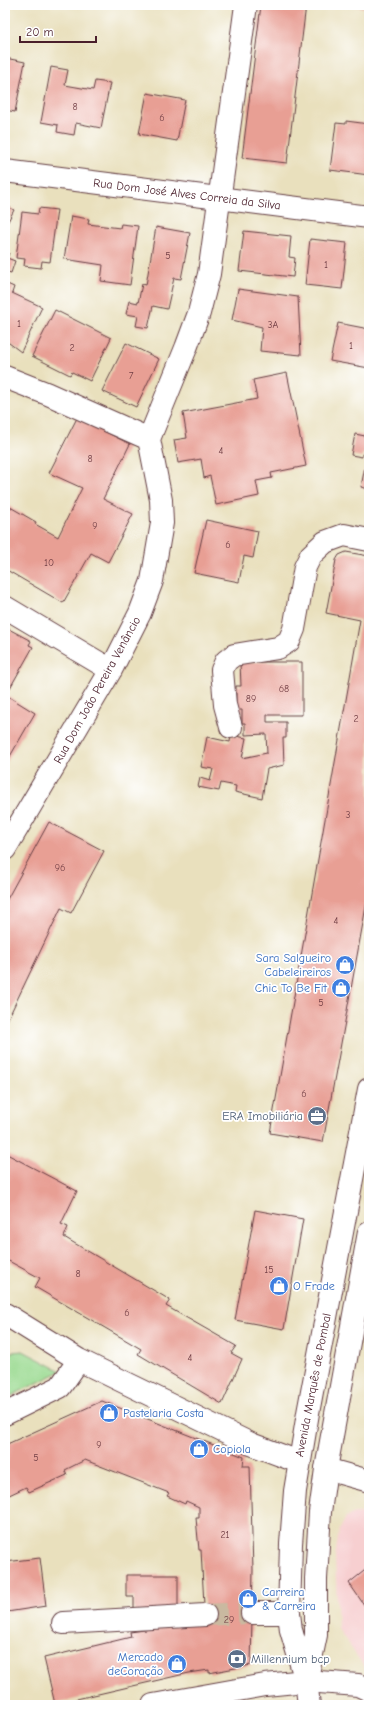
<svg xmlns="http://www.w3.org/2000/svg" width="374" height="1710" font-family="'Comic Neue',sans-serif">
<rect width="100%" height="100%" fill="#fff"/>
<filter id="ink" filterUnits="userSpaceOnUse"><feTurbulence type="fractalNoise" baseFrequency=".025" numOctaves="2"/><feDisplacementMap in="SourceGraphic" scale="8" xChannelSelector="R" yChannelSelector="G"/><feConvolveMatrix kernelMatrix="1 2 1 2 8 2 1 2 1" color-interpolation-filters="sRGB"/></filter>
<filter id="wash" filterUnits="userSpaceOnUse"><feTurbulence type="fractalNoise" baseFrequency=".012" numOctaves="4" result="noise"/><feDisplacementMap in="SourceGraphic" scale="16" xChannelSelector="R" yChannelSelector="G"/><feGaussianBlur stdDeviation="0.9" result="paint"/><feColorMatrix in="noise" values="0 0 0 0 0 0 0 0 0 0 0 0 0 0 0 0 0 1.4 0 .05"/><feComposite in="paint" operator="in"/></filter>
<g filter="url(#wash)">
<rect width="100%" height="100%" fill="#e9e0bd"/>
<!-- built -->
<path fill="#f7cfd0" d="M355 1513H369V1670L366 1669 338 1629 335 1558 339 1531 346 1517Z"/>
<!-- green -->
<path fill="#9ada90" stroke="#727c5e" d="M23 1351 61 1371 5 1399V1357L12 1352Z"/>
<g id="blocks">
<!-- building -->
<path fill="#e89f94" d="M261 5H306L287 163 242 158Z
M353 5H369V8L353 6Z
M5 58 25 62 15 112 5 110Z
M51 67 68 70 65 85 93 90 95 81 110 83 101 128 76 123 74 135 57 132 58 125 41 122Z
M147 93 185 100 177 141 139 134Z
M346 121 369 124V175L330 170 336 123 346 124Z
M5 205 14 210 5 227Z
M39 208 57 210 50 262 42 261 41 268 24 266 25 259 16 258 22 212 38 214Z
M71 216 89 219 88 224 120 228 121 224 138 226 130 285 101 281 103 265 64 259Z
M156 227 190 233 181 279 174 278 167 309 153 306 148 328 136 326 138 316 126 314 129 301 138 303 142 284 146 285Z
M244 231 291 236 289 257 295 258 293 277 239 271Z
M310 239 347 243 342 289 305 285Z
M5 251 9 253 7 258 15 261 11 273 5 271Z
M5 283 14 287 12 293 42 307 21 352 5 340Z
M238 289 298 297 301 355 260 351 262 327 232 320Z
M55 310 111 338 90 381 72 372 70 375 32 356Z
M338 323 369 329V368L330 361Z
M126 343 159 359 136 407 102 391Z
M287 373 306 466 271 473 272 478 256 481 259 496 216 505 210 476 204 478 201 459 178 463 174 440 187 438 183 413 257 399 253 380Z
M77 418 130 444 103 499 133 514 108 562 91 553 63 603 5 569V504L36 522 35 524 58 537 82 488 49 473Z
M355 434 365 436V438L369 439V455L362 454V457L351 455Z
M366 461 369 462V489L361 487Z
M206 520 258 531 253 558 244 556 239 582 194 573Z
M346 552 369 556V890L323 1142 270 1133 360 620 326 613 336 560 339 555Z
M5 627 31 641 29 645 33 647 6 695 35 713 5 765Z
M240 662H302V715H267V722H286V738H283L284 765 267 769 262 798 235 792 236 786 221 783 219 791 198 787 200 778 210 781 213 769 201 767 207 737 230 742 231 735 246 738 242 758 267 753 266 734 245 735V723H242V710H236V686H241Z
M49 822 104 851 71 913 61 908 5 1025V903Z
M5 1153 77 1191 61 1224 68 1227 64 1237 170 1300 166 1306 236 1346 231 1353 242 1359 222 1404 138 1354 141 1349 35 1287 40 1278 5 1259Z
M255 1210 303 1219 284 1329 235 1320Z
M102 1401 244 1457 243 1466H250L253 1570 251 1665 209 1673V1670L189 1673 55 1704 44 1658 131 1637 130 1632 187 1624 205 1623 201 1550H199L196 1518H199V1507L186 1501 185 1504 167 1496 169 1493 85 1460 65 1470 67 1475 29 1492 26 1487 5 1497V1445Z
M40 1558 46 1606 7 1612 5 1596V1562Z
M369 1567V1612L349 1583Z
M126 1575H178V1612H134V1597H126Z"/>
</g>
</g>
<g filter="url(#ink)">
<use href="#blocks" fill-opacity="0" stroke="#623c41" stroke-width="1"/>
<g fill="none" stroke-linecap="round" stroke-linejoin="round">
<!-- minor-tunnel -->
<path stroke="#c9b9a0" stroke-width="22" stroke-dasharray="22 11" stroke-linecap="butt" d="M205 1615 252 1613"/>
<!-- minor casing -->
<g stroke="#623c41" stroke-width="24">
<path id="minor" d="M5 377 48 394 149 439
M5 607 111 670
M231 727 225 705 222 670 226 661 234 655 278 648 289 641 294 629 305 567 311 555 325 542 344 535 369 540
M5 849 111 670 140 613 152 581 162 523 161 500 149 439 186 348 199 313 209 274 246 5
M5 1314 79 1360 251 1444 299 1462
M5 1414 60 1387 79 1360
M326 1469 369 1481
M252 1613H289
M63 1623 205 1615
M153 1705 265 1685 306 1681 358 1685 369 1690"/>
</g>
<!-- major casing -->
<g stroke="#623c41" stroke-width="24">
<path id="major" d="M5 171 369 217
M307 1678 316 1635V1579L320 1512 326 1469 369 1232
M309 1705 306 1681 291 1630 289 1613 291 1544 295 1491 308 1413 369 1089"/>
</g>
<!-- minor -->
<use href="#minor" stroke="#fff" stroke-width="22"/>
<!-- major -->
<use href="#major" stroke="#fff" stroke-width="22"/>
</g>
</g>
<!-- icons -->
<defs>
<g id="shop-disc" transform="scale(1)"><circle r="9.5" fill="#3f7fe0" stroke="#fff"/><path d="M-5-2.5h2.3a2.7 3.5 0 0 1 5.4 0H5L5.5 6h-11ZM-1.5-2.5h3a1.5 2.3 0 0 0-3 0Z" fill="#fff"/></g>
<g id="office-disc" transform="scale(1)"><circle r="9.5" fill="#5c6f8a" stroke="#fff"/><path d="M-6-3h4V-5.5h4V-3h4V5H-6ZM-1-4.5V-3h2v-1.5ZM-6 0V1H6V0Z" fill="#fff"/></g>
<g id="bank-disc" transform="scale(1)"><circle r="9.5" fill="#5c6f8a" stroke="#fff"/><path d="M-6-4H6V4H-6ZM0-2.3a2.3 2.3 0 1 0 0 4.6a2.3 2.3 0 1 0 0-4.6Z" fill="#fff"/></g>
</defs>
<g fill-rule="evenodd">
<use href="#shop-disc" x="345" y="965"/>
<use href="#shop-disc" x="341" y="988"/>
<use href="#office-disc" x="317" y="1116"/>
<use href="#shop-disc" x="279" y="1286"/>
<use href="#shop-disc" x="109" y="1413"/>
<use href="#shop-disc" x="199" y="1449"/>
<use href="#shop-disc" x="248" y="1599"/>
<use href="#bank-disc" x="237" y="1659"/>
<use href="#shop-disc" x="177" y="1664"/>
</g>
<g text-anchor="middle" stroke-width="3.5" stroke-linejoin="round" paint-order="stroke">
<!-- number labels -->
<g font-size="10" fill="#723f45">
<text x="75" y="110">8</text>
<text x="162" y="121">6</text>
<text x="168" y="259">5</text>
<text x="326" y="268">1</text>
<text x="19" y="327">1</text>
<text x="273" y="328">3A</text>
<text x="351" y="349">1</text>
<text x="72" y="351">2</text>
<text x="131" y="379">7</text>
<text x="221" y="454">4</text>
<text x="90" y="462">8</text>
<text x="95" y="529">9</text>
<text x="228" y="548">6</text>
<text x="49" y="566">10</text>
<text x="284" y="692">68</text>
<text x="251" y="702">89</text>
<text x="356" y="722">2</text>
<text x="348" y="818">3</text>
<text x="60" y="871">96</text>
<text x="336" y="924">4</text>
<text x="321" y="1006">5</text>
<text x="304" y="1097">6</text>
<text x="269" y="1273">15</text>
<text x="78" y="1277">8</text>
<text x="127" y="1316">6</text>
<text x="190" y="1361">4</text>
<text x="99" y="1448">9</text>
<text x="36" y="1461">5</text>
<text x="225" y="1538">21</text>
<text x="229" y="1623">29</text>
</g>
<!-- street labels -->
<g font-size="12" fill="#4a1f2b" stroke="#fff">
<text transform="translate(187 194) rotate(7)" y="4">Rua Dom José Alves Correia da Silva</text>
<text transform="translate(97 690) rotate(-61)" y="4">Rua Dom João Pereira Venâncio</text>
<text transform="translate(313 1385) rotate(-79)" y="4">Avenida Marquês de Pombal</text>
</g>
<!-- shop labels -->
<g font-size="12" fill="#366cbe" stroke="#fff" text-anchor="start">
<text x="331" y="962" text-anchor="end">Sara Salgueiro<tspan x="331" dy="14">Cabeleireiros</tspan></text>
<text x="327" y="992" text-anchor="end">Chic To Be Fit</text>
<text x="293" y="1290">O Frade</text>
<text x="123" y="1417">Pastelaria Costa</text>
<text x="213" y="1453">Copiola</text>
<text x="262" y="1596">Carreira<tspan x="262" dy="14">&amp; Carreira</tspan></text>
<text x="163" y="1661" text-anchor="end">Mercado<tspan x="163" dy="14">deCoração</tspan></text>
</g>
<!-- service labels -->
<g font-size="12" fill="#4e5e75" stroke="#fff" text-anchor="end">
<text x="303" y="1120">ERA Imobiliária</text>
<text x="251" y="1663" text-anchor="start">Millennium bcp</text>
</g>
</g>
<!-- margin -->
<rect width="374" height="1710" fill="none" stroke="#fff" stroke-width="20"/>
<!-- scale -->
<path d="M20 36v6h76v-6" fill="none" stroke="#4a1f2b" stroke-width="2"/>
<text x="26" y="36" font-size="12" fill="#4a1f2b" stroke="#ffffff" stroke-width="3" paint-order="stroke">20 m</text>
</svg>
